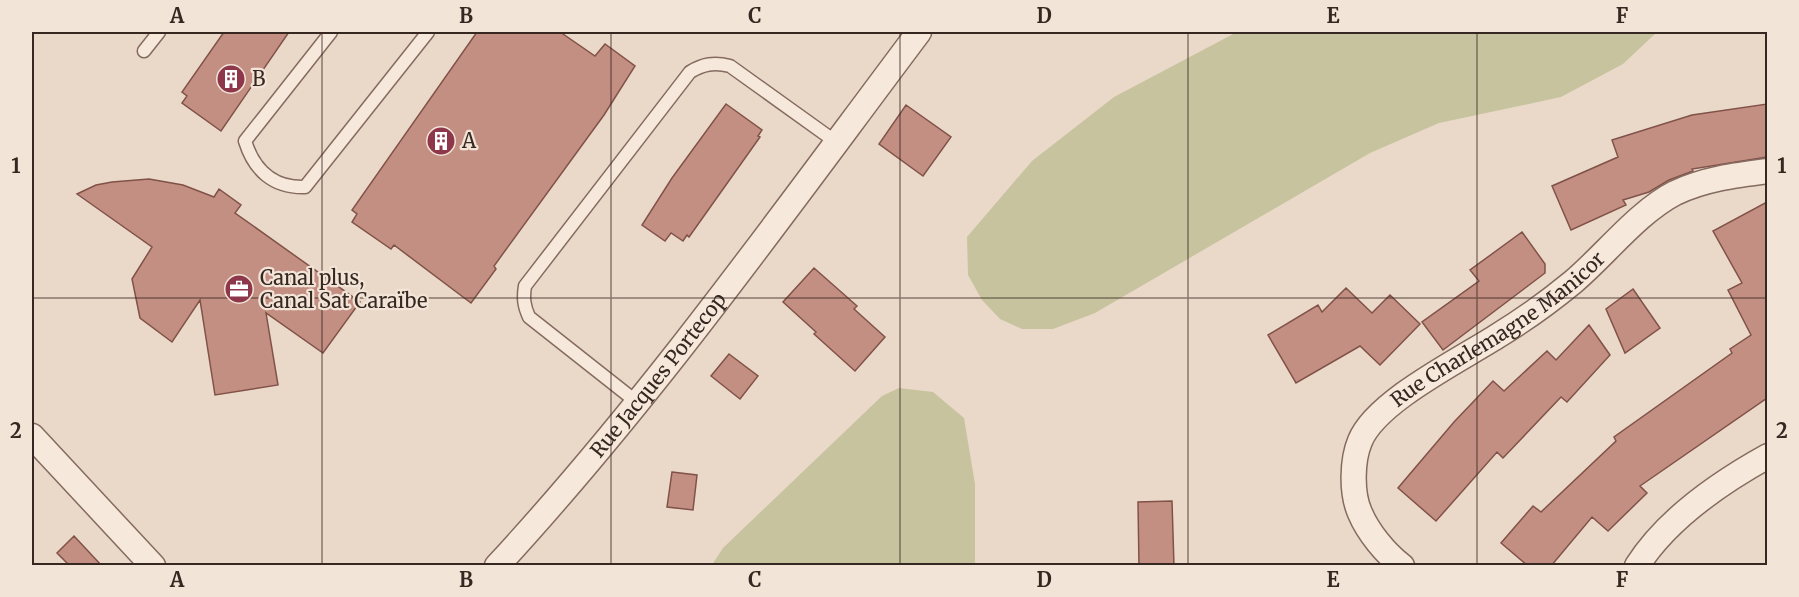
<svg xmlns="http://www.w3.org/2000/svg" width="1799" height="597" font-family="Merriweather,serif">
<rect width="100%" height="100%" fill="#ead9c9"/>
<!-- green -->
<path fill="#c7c39e" d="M1237 32H1657L1623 64 1561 97 1439 123 1370 153 1095 313 1053 329H1022L1000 319 982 300 968 275 967 237 1032 161 1114 97Z
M899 388 933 392 964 418 975 484V565H712L723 548 882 396Z"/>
<!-- building -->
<path fill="#c48f83" stroke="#815248" stroke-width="1.5" d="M224 32H289L221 131 182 103 187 96 182 92Z
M477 32H560L595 56 605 44 635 66 604 115 494 266 496 269 471 303 394 245 391 249 352 222 357 214 352 210Z
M726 104 762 130 758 136 760 137 689 237 687 235 683 241 671 233 665 241 642 225 672 178Z
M1767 104V157L1692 169 1693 171 1669 180 1649 192 1623 200 1626 205 1571 230 1552 186 1618 157 1612 140 1692 115Z
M906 105 951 137 923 176 879 144Z
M149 179 183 185 214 197 219 189 241 205 235 213 360 302 323 353 266 313 278 385 215 395 200 300 172 342 140 318 132 279 152 247 77 194 96 185 112 182Z
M1767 202V398L1640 486 1647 493 1608 531 1592 517 1551 566H1528L1501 543 1533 506 1541 512 1616 441 1614 437 1732 353 1730 349 1751 335 1728 290 1742 283 1713 231Z
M1522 232 1545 264V273L1443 350 1422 322 1479 281 1470 270Z
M814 268 857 306 854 309 885 337 855 371 814 334 816 332 783 302Z
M1346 288 1372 313 1390 295 1420 324 1380 365 1360 346 1296 383 1268 335 1318 305 1322 312Z
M1633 289 1660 328 1625 353 1606 309Z
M1589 325 1610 355 1567 402 1561 397 1503 458 1497 452 1436 521 1398 488 1454 422 1493 381 1504 391 1547 351 1556 360Z
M729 354 758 376 740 399 711 376Z
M672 472 697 475 693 510 667 507Z
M1172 501 1174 566H1139L1138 502Z
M74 536 102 566H70L57 553Z"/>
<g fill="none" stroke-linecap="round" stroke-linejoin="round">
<!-- lane casing -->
<g stroke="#856b5f" stroke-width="15">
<path id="lane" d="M331 32 245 141C254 170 273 188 305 187L428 32
M144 51 159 32
M638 403 529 317C524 306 523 298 525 286L690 72C703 64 714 62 730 66L836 142"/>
</g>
<!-- street casing -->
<g stroke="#856b5f" stroke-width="27">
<g id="street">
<path d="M32 436 153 566"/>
<path id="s1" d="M497 566C651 399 783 213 919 32"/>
<path id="s2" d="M1402 566C1385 553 1368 532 1360 513 1351 493 1352 460 1360 441 1376 401 1462 359 1499 335 1525 319 1550 301 1573 282 1605 255 1638 212 1675 193 1704 179 1736 175 1768 171"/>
<path d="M1637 566C1666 520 1721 482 1768 456"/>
</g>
</g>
<!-- lane -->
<use href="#lane" stroke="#f6e8db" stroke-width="12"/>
<!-- street -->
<use href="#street" stroke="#f6e8db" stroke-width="24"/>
</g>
<!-- grid -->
<path fill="none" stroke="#372721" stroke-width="1.5" stroke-opacity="0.55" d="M322 32V566M611 32V566M900 32V566M1188 32V566M1477 32V566M32 298H1768"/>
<!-- icons -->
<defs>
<g id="building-disc" transform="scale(1.5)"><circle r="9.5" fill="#8e364a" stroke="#f2e5d8"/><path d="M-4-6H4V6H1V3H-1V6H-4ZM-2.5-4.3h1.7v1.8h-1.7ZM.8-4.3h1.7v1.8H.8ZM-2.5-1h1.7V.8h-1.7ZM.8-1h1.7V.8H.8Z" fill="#fff"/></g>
<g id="office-disc" transform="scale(1.5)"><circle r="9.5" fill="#8e364a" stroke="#f2e5d8"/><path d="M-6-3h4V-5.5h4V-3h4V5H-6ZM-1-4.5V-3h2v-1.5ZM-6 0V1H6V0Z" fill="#fff"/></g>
</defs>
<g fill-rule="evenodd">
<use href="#building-disc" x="231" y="79"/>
<use href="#building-disc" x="441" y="141"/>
<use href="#office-disc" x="239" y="289"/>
</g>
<g text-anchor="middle" stroke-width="4.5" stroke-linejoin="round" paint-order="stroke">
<!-- poi labels -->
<g font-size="20" fill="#372721" stroke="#f2e5d8" text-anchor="start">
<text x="252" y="86">B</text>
<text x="462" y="148">A</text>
<text x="260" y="285">Canal plus,<tspan x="260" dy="23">Canal Sat Caraïbe</tspan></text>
</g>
<!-- street labels -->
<g font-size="20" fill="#372721" stroke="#f2e5d8">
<text dy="7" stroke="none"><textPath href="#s2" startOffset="321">Rue Charlemagne Manicor</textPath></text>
<text dy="7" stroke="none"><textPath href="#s1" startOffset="250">Rue Jacques Portecop</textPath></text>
</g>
</g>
<!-- border -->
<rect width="1799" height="597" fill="none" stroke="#f2e5d8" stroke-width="66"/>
<rect x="33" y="33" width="1733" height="531" fill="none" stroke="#372721" stroke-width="2"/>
<g font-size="20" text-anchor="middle" font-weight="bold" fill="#372721">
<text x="177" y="23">A</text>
<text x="466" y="23">B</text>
<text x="755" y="23">C</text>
<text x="1044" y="23">D</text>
<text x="1333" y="23">E</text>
<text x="1622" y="23">F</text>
<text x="16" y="173">1</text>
<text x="1782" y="173">1</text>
<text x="16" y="438">2</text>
<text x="1782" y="438">2</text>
<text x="177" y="587">A</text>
<text x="466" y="587">B</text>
<text x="755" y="587">C</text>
<text x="1044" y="587">D</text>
<text x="1333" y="587">E</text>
<text x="1622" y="587">F</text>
</g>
</svg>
